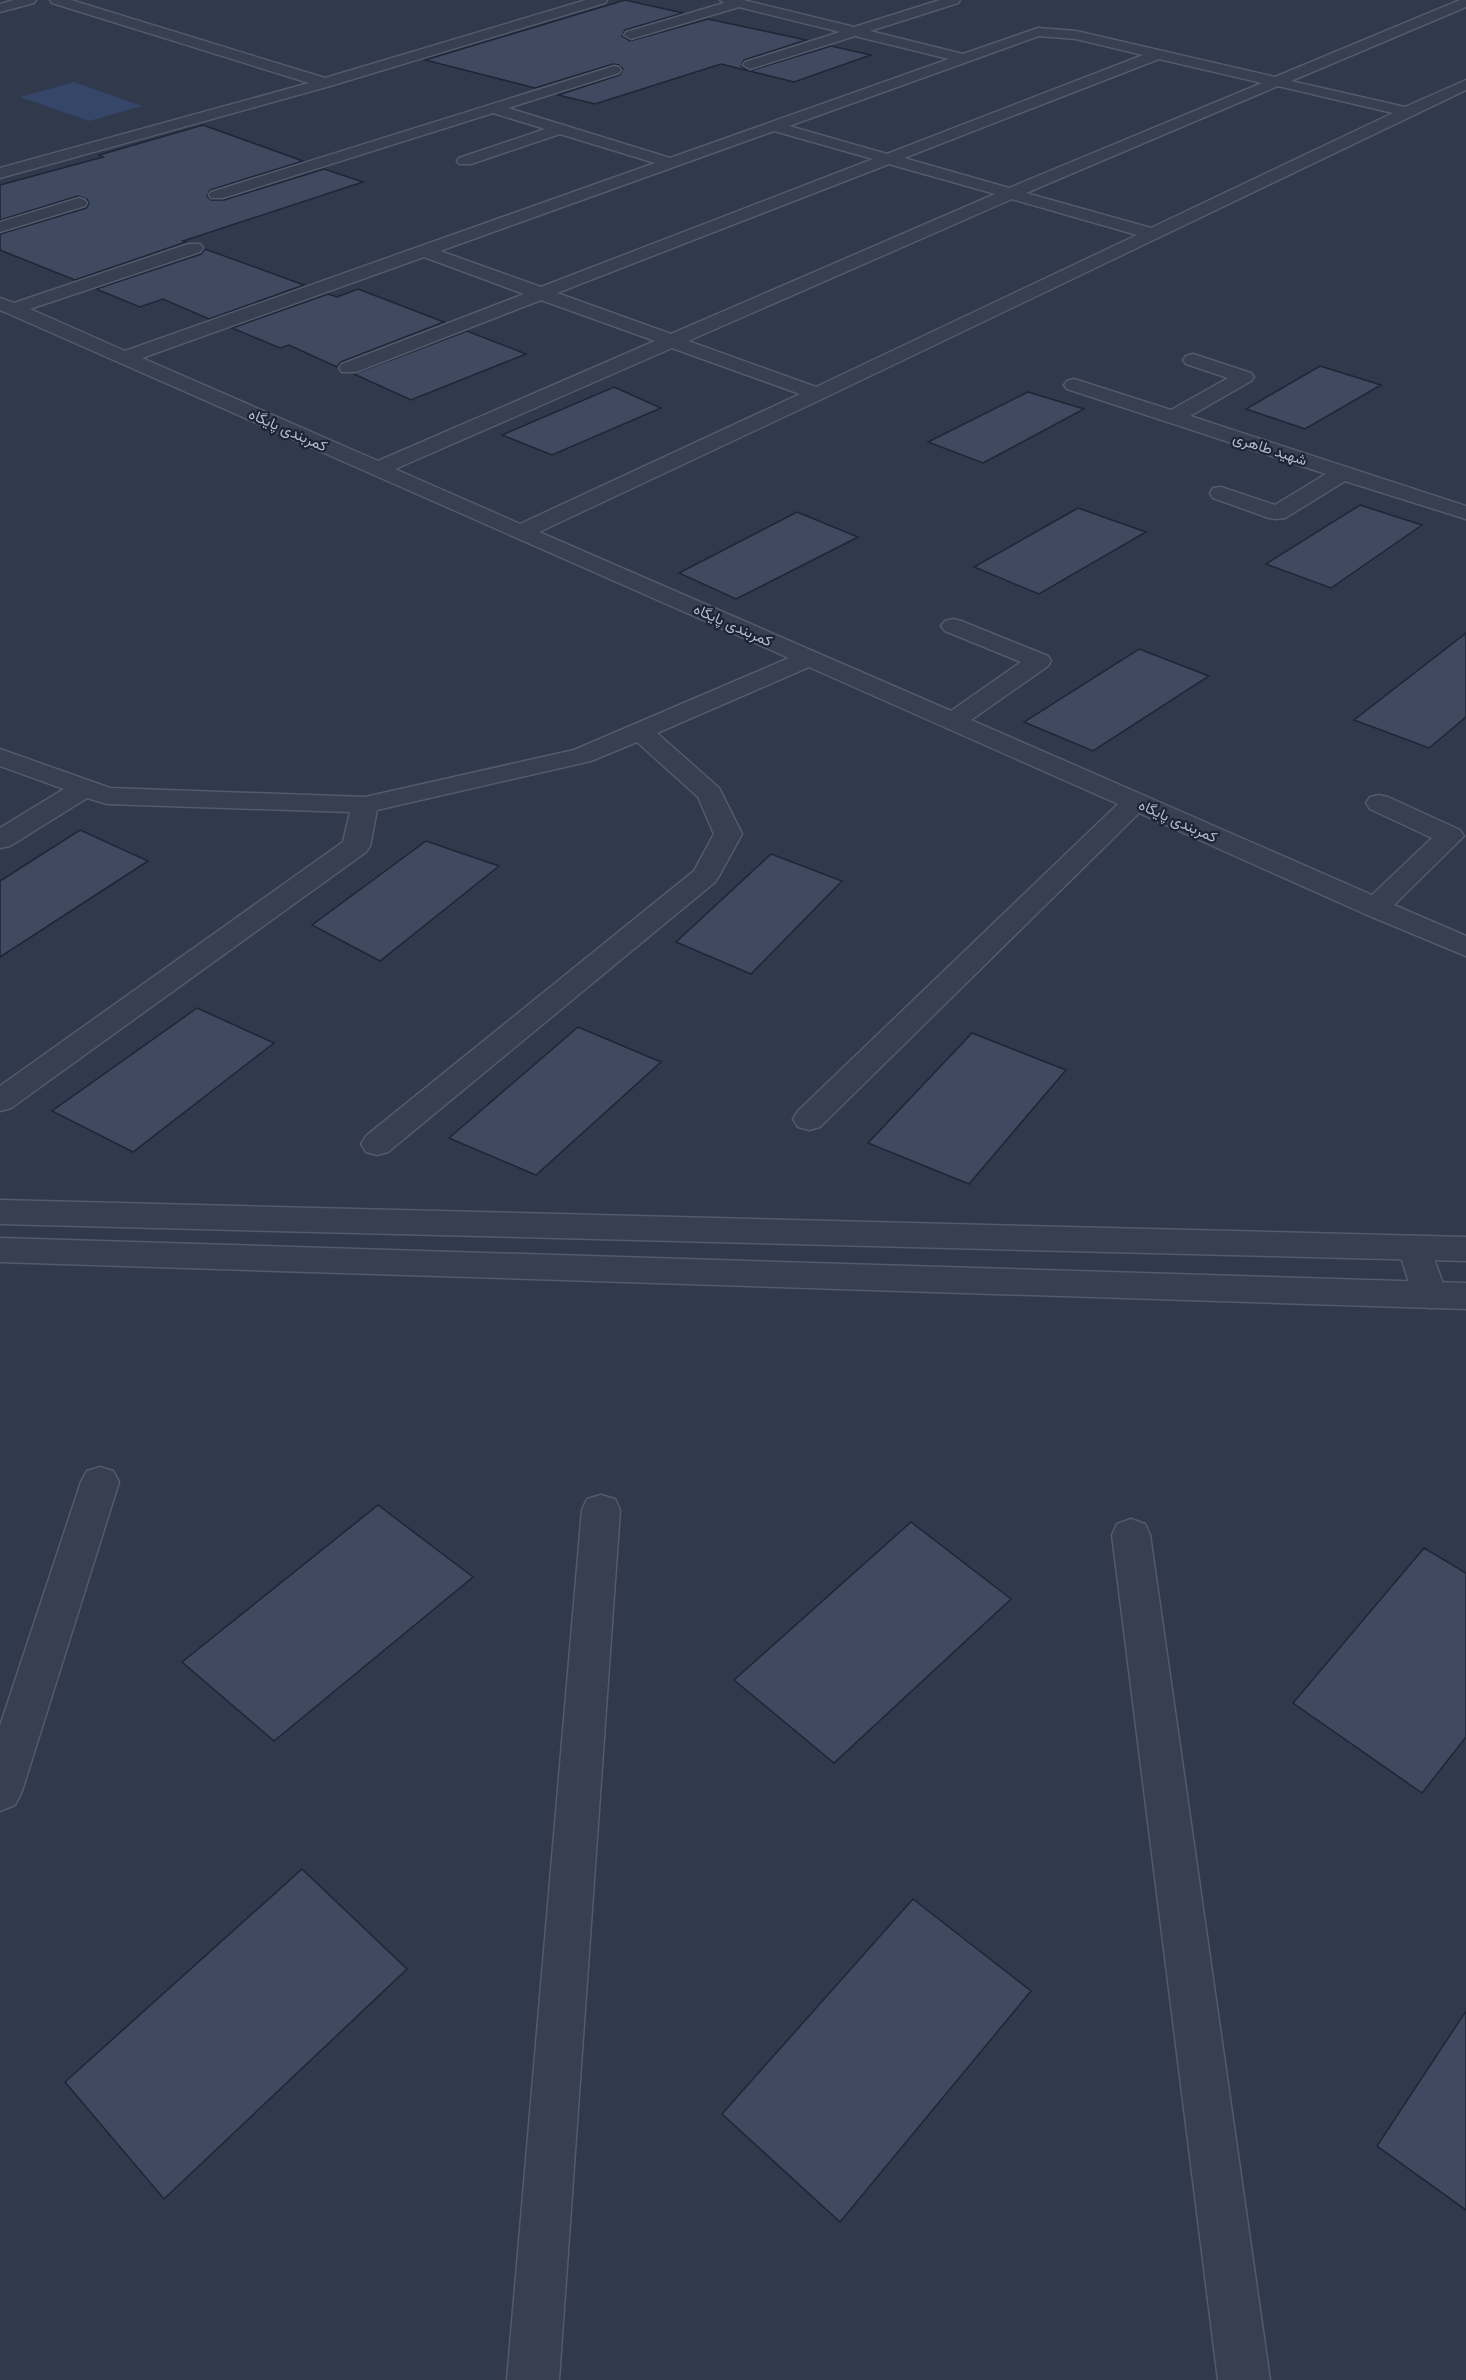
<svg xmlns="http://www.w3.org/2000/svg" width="1466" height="2380" font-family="'Public Sans',Vazirmatn,sans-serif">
<rect width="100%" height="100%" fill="#232c40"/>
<!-- airport -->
<path fill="#31394d" d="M0 0H1466V2380H0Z"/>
<!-- water -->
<path fill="#354668" d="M74 82 142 106 89 121 20 97Z"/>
<!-- building -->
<path fill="#3f4a60" stroke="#1e2637" stroke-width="1.5" d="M625 0 683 13 625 30 622 36 630 41 708 19 806 40 744 60 741 66 749 71 831 46 871 55 794 82 721 64 595 104 558 95 620 75 623 69 619 65 613 64 535 88 425 60Z
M203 125 303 161 210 190 207 196 211 200H224L324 169 363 182 183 241 186 242 75 280 0 250V234L86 208 89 204 87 199 78 196 0 220V185L103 157 99 155Z
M205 249 304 285 209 319 163 299 140 307 96 289 201 254Z
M358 289 444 322 341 362 337 367 289 345 280 348 232 328 328 294 337 297Z
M467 331 526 354 411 400 354 374Z
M1320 366 1381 385 1305 429 1246 409Z
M614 387 661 408 552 455 502 435Z
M1028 392 1084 409 983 463 928 442Z
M1360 505 1422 525 1331 588 1266 564Z
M1078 508 1146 532 1039 594 974 567Z
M797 512 858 537 736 599 679 573Z
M1466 633V717L1429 748 1354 720Z
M1139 649 1209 676 1093 751 1024 722Z
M80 830 148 861 0 957V881Z
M426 841 499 866 380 961 312 925Z
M771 854 842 881 751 974 676 942Z
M197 1008 274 1043 133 1152 52 1111Z
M578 1027 661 1062 536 1175 449 1138Z
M972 1033 1066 1070 969 1184 868 1143Z
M378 1505 473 1577 274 1741 182 1662Z
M911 1522 1011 1599 834 1763 734 1680Z
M1424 1548 1466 1573V1737L1422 1793 1293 1703Z
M302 1869 407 1969 164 2199 65 2082Z
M913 1899 1031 1991 840 2222 722 2114Z
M1466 2011V2210L1377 2146Z"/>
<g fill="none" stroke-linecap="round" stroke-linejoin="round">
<!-- minor casing -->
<g stroke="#525a6b" stroke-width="3">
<path id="minor" d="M14 0H36L34 3 0 12V4Z
M50 0H71L325 78 586 0H607L605 3 330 86 0 178V168L309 83 52 3Z
M720 0H743L854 27 940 0H960L958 3 870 31 963 54 1038 28 1076 31 1275 77 1460 0H1466V7L1291 81 1405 107 1466 80V90L824 398 539 532 951 711 1021 662 945 631 941 626 945 621 953 619 961 621 1048 656 1051 661 1048 666 971 720 1372 895 1432 838 1370 809 1366 803 1370 797 1379 795 1388 797 1460 830 1464 836 1394 905 1466 936V956L1365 914 1139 813 820 1127 809 1130 798 1127 793 1119 798 1111 1118 804 809 667 657 733 719 788 742 834 719 876 715 882 388 1152 377 1155 366 1152 361 1144 366 1136 694 871 714 834 698 797 637 742 591 761 377 810 370 846 366 852 11 1108 0 1111V1086L343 842 350 812 107 804 87 798 10 846 0 848V828L64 789 0 766V749L110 788 365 797 574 750 789 658 7 313 0 310V298L14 303 188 244H200L203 248 200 252 30 309 125 351 655 163 560 134 471 164H459L457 161 459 158 545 129 493 113 223 198H211L209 195 211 192 614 66 619 67 621 70 619 73 508 108 670 158 949 59 855 36 750 69 743 65 745 62 840 32 739 7 631 39 624 35 626 32 724 3ZM1039 36 1076 39 1143 55 887 154 789 126ZM1159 59 1262 83 1009 188 904 158ZM1278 86 1393 113 1151 228 1026 193ZM774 131 873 159 541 287 440 251ZM889 164 995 194 671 334 557 293ZM1012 199 1137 235 816 387 688 341ZM424 257 524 294 342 364 339 368 342 372H356L541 300 655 341 378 461 142 358ZM672 348 800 394 520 524 395 469Z
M79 198 85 200 87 203 85 206 0 232V222Z
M1193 354 1251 373 1254 377 1251 381 1190 416 1466 506V519L1345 481 1285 518 1277 519 1269 518 1213 498 1210 493 1213 488 1221 487 1275 505 1326 474 1067 389 1064 385 1067 381 1074 379 1171 410 1228 378 1186 364 1183 360 1186 356Z
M1415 1236 1427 1239 1447 1295 1442 1304 1430 1308 1418 1304 1413 1295 1398 1248 1403 1239Z
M100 1467 113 1471 119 1482 22 1791 15 1805 0 1811V1726L81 1482 87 1471Z
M601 1495 615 1499 620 1510 559 2380H507L582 1510 587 1499Z
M1131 1519 1145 1524 1150 1535 1270 2380H1218L1112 1535 1117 1524Z"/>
</g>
<!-- tertiary casing -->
<g stroke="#525a6b" stroke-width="3">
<path id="tertiary" d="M0 1200 1466 1237V1261L0 1224Z
M0 1238 1466 1283V1309L0 1262Z"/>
</g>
<!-- minor -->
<use href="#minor" fill="#373f50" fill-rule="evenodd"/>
<!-- tertiary -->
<use href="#tertiary" fill="#373f50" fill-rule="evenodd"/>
</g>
<g text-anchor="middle" stroke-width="4.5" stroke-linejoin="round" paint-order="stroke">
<!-- far-street labels -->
<g font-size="15" fill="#b3bacb" stroke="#1c2435">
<text transform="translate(288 430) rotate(24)" y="5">کمربندی پایگاه</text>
<text transform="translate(1270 449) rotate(18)" y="5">شهید طاهری</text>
<text transform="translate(733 625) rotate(24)" y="5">کمربندی پایگاه</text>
<text transform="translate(1178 821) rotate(24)" y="5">کمربندی پایگاه</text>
</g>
</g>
</svg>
